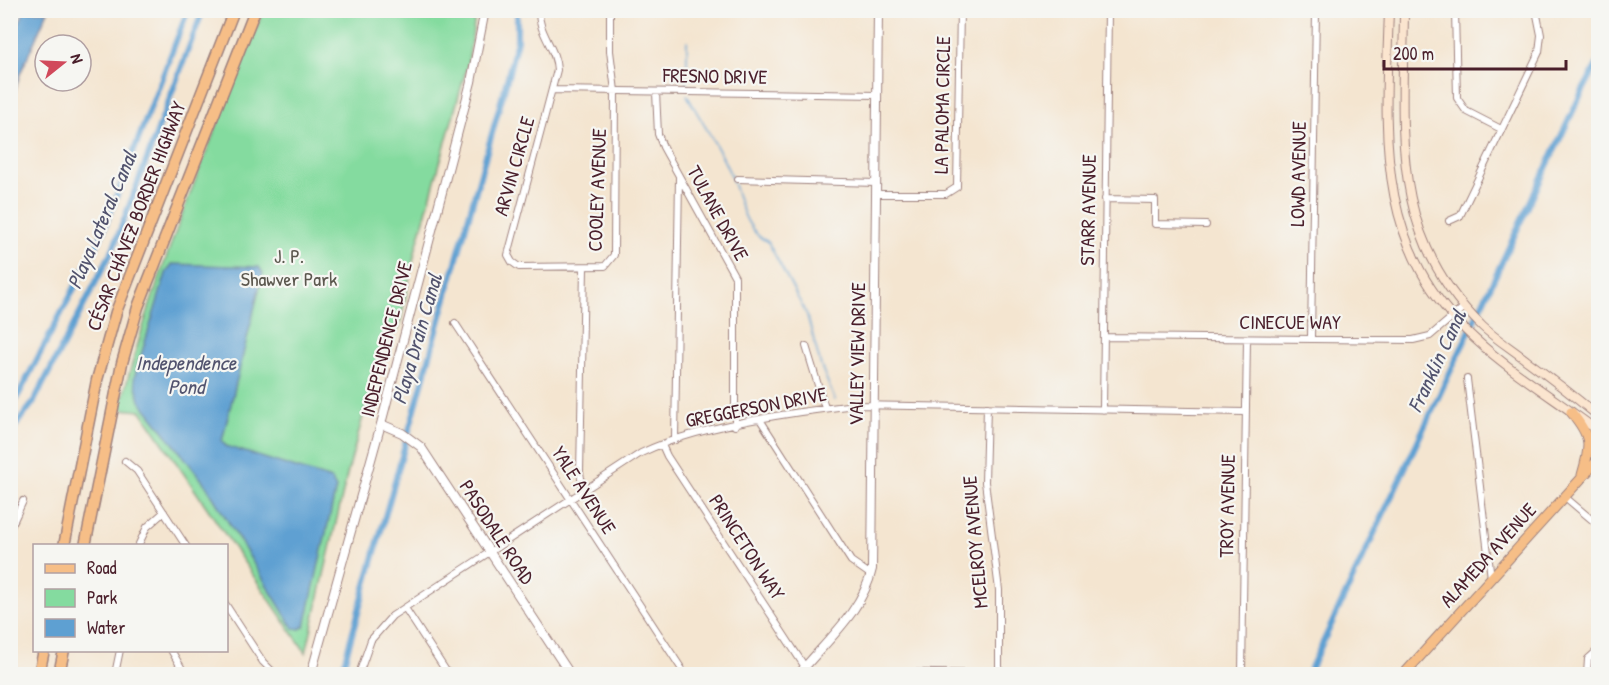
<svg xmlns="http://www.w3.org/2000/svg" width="1609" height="685" font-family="'Patrick Hand',sans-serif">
<rect width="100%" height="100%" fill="#f6f6f2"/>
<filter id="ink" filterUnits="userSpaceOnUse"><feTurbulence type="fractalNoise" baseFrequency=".0167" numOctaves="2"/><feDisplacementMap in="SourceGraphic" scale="12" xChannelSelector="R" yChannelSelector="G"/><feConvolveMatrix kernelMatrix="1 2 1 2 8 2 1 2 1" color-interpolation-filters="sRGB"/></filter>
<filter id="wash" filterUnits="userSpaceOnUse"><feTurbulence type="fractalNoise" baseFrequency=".008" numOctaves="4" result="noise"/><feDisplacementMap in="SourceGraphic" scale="24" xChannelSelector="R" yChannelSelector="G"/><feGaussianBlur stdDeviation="1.35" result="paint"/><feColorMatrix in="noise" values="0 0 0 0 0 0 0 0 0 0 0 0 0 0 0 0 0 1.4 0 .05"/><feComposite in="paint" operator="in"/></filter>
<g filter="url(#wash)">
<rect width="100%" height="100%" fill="#f4e5d0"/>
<!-- green -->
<path fill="#84db9f" stroke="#677d65" stroke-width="1.5" d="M263 11H476L468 63 415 252 399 329 384 340 347 475 306 653 141 411 120 409C154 271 211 142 263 11Z"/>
<!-- water -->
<path fill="#5ea0d2" stroke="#54607e" stroke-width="1.5" d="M24 11H48L20 74 11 104V43Z
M172 264 259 267 263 273 222 441 226 446 331 479 336 488 305 626 300 629 293 628 205 484 140 401 134 378 166 273Z"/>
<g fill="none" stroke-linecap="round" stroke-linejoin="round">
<!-- stream -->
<path stroke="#5ea0d2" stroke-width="1.5" d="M687 85V41
M687 95C701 121 719 147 730 174 739 196 744 232 768 242L807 315 821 366 835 400"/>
<!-- canal -->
<path stroke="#5ea0d2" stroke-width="6" d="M10 411 100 239 188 10
M10 433 33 403 113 249 203 10
M341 674 508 76 517 40V10
M1308 674 1581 94 1598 63"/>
</g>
</g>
<g filter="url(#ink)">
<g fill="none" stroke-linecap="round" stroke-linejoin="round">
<!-- minor casing -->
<g stroke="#9f827e" stroke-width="8">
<path id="minor" d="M539 10C538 34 556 47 557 70L508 255 512 262 519 267 605 266 614 255 615 91 610 51V10
M1455 10 1457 98 1466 111 1501 129
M553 90 877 95
M656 92 658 134 663 147 735 277V426
M738 179 876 183
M876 194H946L957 187 960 10
M1105 199 1155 200V224L1206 225
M1449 221 1460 216 1539 52 1541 35 1536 10
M455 323 685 674
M1104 337 1413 340 1430 336 1464 307
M1311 338 1316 10
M806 346 825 408
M1467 379 1491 578
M987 407 985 482 999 590V674
M1103 410 1108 10
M761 421 851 561 871 575
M675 440 679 177
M662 445 667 456 805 667
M125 461 137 471 186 546
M583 491 580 472 584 268
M1565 497 1598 525
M10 529 23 501
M138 546 147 527 164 512
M226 605 263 662 275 674
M405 608 448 674
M171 650 185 674
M868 672 999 674
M115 674 120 650
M359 674 371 640 392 616 641 453C696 426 793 412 855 405L1245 412
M1242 674 1247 339
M1587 674 1588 659 1598 650"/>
</g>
<!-- tertiary casing -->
<g stroke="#9f827e" stroke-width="10">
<path id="tertiary" d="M381 424 402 433 421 447 570 674
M311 674 381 424 471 82 485 10
M799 674C825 642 863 611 872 569L878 10"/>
</g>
<!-- secondary casing -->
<g stroke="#9f827e" stroke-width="10">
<path id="secondary" d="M1389 10C1385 133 1374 247 1474 338 1512 373 1557 400 1598 431
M1404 10C1403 130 1388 236 1483 327 1496 339 1512 349 1526 360 1551 378 1575 397 1598 416"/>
</g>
<!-- primary casing -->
<g stroke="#9f827e" stroke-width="11">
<path id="primary" d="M1571 412C1592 437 1591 445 1582 475
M1404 674 1598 460"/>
</g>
<!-- motorway casing -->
<g stroke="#9f827e" stroke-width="13">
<path id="motorway" d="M64 546 97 380 116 312 234 10
M85 546 122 363 138 307 255 10
M39 674 44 650
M59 674 64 650"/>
</g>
<!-- minor -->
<use href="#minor" stroke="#fff" stroke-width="6"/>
<!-- tertiary -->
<use href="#tertiary" stroke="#fff" stroke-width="8"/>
<!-- secondary -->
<use href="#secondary" stroke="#fbe5cf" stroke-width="8"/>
<!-- primary -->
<use href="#primary" stroke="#f6be87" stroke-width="9"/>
<!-- motorway -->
<use href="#motorway" stroke="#f6be87" stroke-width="10"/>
</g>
</g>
<g text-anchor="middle" stroke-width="4.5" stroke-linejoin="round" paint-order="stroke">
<!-- street labels -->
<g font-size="20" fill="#4a1f2b" stroke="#f6f6f2">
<text transform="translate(715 76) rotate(1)" y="7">FRESNO DRIVE</text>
<text transform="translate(942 105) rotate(-89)" y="7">LA PALOMA CIRCLE</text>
<text transform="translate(514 166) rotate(-74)" y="7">ARVIN CIRCLE</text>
<text transform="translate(1298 174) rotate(-89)" y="7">LOWD AVENUE</text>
<text transform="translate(597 190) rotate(-88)" y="7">COOLEY AVENUE</text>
<text transform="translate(1088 210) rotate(-89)" y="7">STARR AVENUE</text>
<text transform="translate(718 213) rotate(61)" y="7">TULANE DRIVE</text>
<text transform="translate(136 216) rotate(-69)" y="7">CÉSAR CHÁVEZ BORDER HIGHWAY</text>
<text x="1290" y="329">CINECUE WAY</text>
<text transform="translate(386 339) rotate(-76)" y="7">INDEPENDENCE DRIVE</text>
<text transform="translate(857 354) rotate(-89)" y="7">VALLEY VIEW DRIVE</text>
<text transform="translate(756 407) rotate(-11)" y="7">GREGGERSON DRIVE</text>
<text transform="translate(584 490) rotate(57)" y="7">YALE AVENUE</text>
<text transform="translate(1227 506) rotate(-89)" y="7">TROY AVENUE</text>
<text transform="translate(497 532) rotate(57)" y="7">PASODALE ROAD</text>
<text transform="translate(975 542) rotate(-95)" y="7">MCELROY AVENUE</text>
<text transform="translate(747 547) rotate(57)" y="7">PRINCETON WAY</text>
<text transform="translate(1488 555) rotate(-48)" y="7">ALAMEDA AVENUE</text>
</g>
<!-- park labels -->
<g font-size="20" fill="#5b574e" stroke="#f6f6f2">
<text x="289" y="263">J. P.<tspan x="289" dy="23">Shawver Park</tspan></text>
</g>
<!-- water labels -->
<g font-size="21" font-style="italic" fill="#52536e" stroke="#f6f6f2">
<text transform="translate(102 220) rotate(-67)" y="7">Playa Lateral Canal</text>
<text transform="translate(417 339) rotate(-74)" y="7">Playa Drain Canal</text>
<text transform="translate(1437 361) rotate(-65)" y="7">Franklin Canal</text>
<text x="186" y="370">Independence<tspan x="186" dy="24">Pond</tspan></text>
</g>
</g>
<!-- margin -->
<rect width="1609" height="685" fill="none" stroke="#f6f6f2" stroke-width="36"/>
<!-- legend -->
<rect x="33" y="544" width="195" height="108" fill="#f6f6f2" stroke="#b1a0a2" stroke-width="1.5"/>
<rect x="45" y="564" width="30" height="9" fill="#f6be87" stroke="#b1a0a2" stroke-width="1.5"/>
<text x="87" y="574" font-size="18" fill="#4a1f2b">Road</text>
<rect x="45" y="589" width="30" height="18" fill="#84db9f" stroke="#b1a0a2" stroke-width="1.5"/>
<text x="87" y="604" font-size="18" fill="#4a1f2b">Park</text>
<rect x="45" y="619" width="30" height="18" fill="#5ea0d2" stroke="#b1a0a2" stroke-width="1.5"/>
<text x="87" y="634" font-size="18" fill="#4a1f2b">Water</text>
<!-- north arrow -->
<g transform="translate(63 63) rotate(72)"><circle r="28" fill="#f6f6f2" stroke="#b1a0a2" stroke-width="1.5"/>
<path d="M0-4.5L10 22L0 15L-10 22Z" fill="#d1495b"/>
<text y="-9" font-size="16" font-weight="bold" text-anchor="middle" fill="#4a1f2b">N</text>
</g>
<!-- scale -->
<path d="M1384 60v9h182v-9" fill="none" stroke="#4a1f2b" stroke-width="3"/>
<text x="1393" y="60" font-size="18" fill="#4a1f2b" stroke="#f6f6f2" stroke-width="4.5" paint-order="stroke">200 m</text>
</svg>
